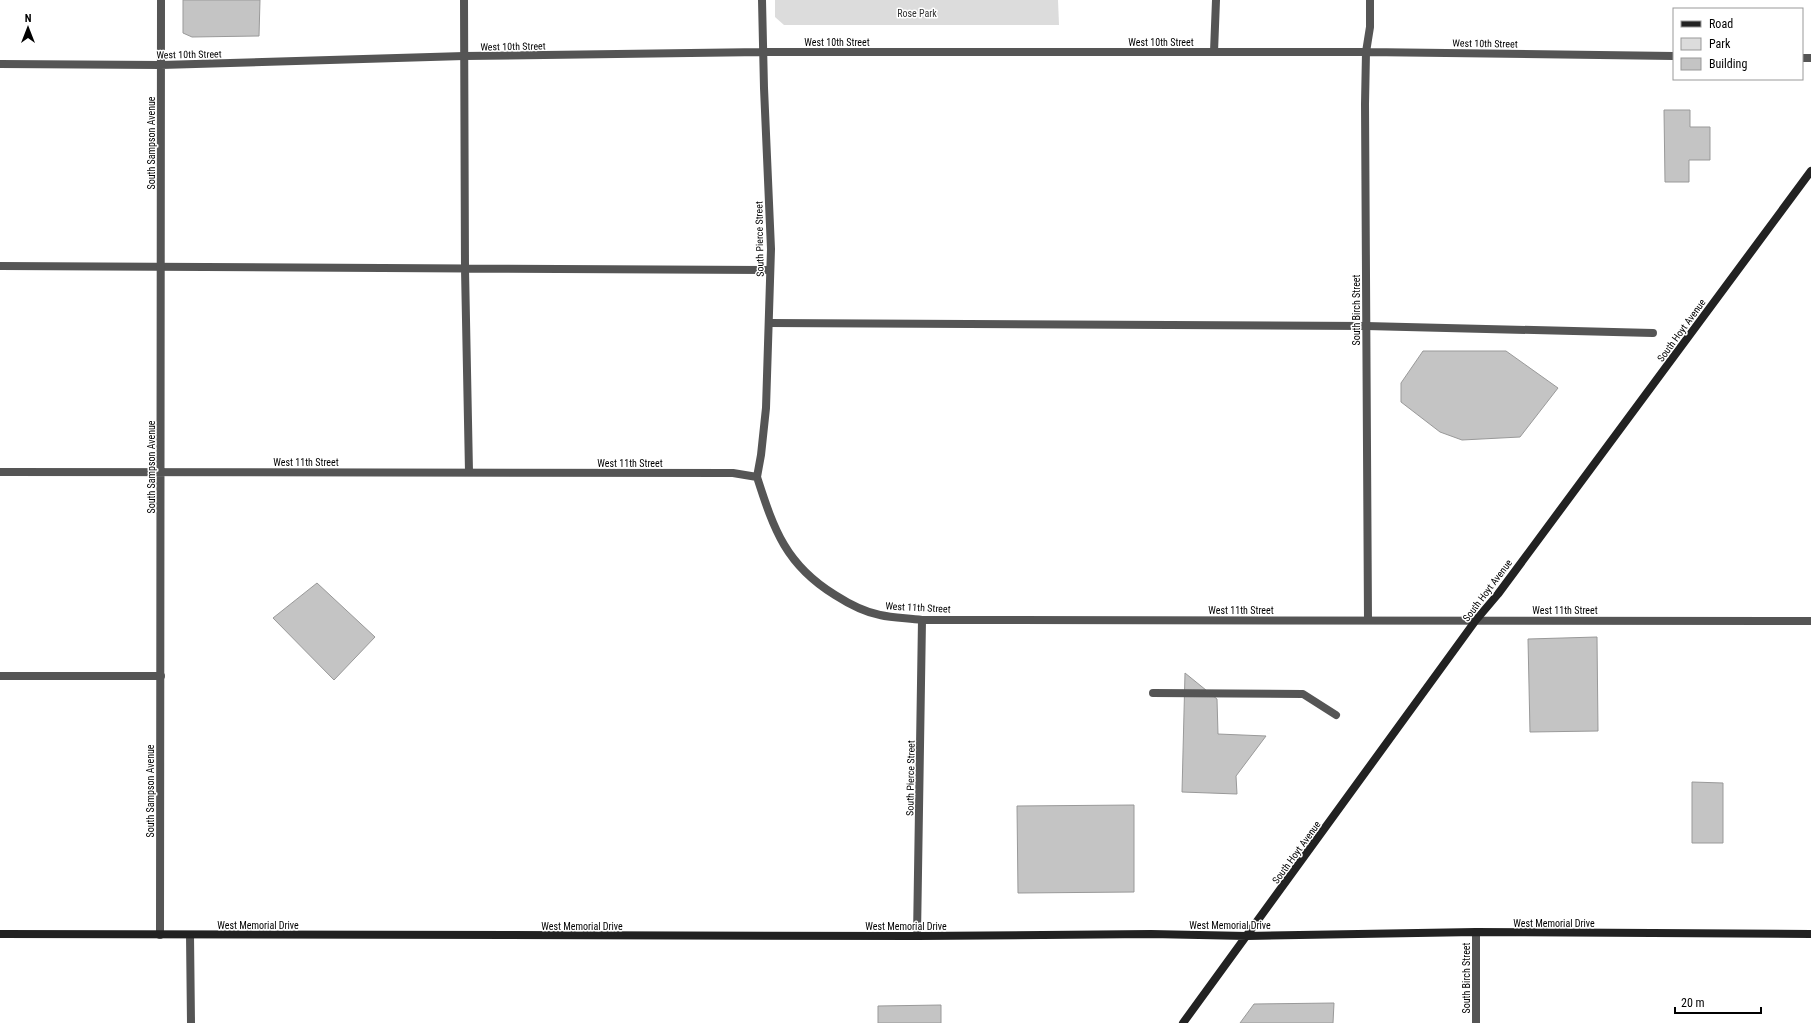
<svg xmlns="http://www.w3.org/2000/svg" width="1811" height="1023" font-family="'Roboto Condensed',sans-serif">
<rect width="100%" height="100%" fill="#fff"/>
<!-- green -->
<path fill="#dcdcdc" d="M775 0H1058L1059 25H784L775 17Z"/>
<!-- building -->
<path fill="#c4c4c4" stroke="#999" d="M183 0H260L259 36 192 37 183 33Z
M1664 110H1690V127H1710V160H1689V182H1665Z
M1423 351H1506L1558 388 1520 437 1462 440 1440 432 1401 402V383Z
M317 583 375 637 334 680 273 618Z
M1597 637 1598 731 1530 732 1528 639Z
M1185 673 1217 699 1218 734 1266 736 1236 776 1237 794 1182 792Z
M1692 782 1723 783V843H1692Z
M1134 805V892L1018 893 1017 806Z
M1334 1003 1333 1023H1240L1254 1004Z
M941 1005V1023H878V1006Z"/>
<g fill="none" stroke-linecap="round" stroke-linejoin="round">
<!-- lane -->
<path stroke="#555" stroke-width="8" d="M464 0 465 269 469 472
M1214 52 1216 0
M0 266 770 270
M769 323 1366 326 1653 333
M0 676H161
M1153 693 1303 694 1336 715"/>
<!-- street -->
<path stroke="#555" stroke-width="8" d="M1802 58H1811
M0 64 161 65 464 56 763 52H1366L1674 56
M0 472 733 473 757 477C774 530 786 565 835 595 849 604 864 612 880 615 893 618 908 618 922 620L1811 621
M757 477 761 455 766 408 771 249 764 88 762 0
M1368 620 1365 104 1366 52 1370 27V0
M1476 932V1023
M160 935 161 0
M190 935 191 1023
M917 936 922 620"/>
<!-- secondary -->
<path stroke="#222" stroke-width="8" d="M0 934 917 936 1151 934 1247 936 1476 932 1811 934
M1183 1023 1476 620 1498 594 1811 171"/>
</g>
<g text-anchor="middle" stroke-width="3" stroke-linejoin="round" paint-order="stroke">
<!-- park labels -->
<g font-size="10" fill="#333" stroke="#fff">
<text x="917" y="17">Rose Park</text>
</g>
<!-- street labels -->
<g font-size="10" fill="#000" stroke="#fff">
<text x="837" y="46">West 10th Street</text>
<text x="1161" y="46">West 10th Street</text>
<text transform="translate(1485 43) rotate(1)" y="4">West 10th Street</text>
<text transform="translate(513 46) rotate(-1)" y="4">West 10th Street</text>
<text transform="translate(189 54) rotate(-1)" y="4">West 10th Street</text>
<text transform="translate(151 143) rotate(-90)" y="4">South Sampson Avenue</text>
<text transform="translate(759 239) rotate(-91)" y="4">South Pierce Street</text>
<text transform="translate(1356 310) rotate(-90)" y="4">South Birch Street</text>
<text transform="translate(1681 330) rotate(-54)" y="4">South Hoyt Avenue</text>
<text x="306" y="466">West 11th Street</text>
<text x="630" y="467">West 11th Street</text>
<text transform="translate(151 467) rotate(-90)" y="4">South Sampson Avenue</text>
<text transform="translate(1487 590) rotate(-53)" y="4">South Hoyt Avenue</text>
<text transform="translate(918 607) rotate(3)" y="4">West 11th Street</text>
<text x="1241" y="614">West 11th Street</text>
<text x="1565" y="614">West 11th Street</text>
<text transform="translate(910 778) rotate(-89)" y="4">South Pierce Street</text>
<text transform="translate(150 791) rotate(-90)" y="4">South Sampson Avenue</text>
<text transform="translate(1296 852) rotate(-54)" y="4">South Hoyt Avenue</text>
<text x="1554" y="927">West Memorial Drive</text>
<text x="258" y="929">West Memorial Drive</text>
<text x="1230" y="929">West Memorial Drive</text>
<text x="582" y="930">West Memorial Drive</text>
<text x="906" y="930">West Memorial Drive</text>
<text transform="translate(1466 978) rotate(-90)" y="4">South Birch Street</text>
</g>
</g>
<!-- legend -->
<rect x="1673" y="8" width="130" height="72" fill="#ffffff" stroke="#999999"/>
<rect x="1681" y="21" width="20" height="6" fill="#222222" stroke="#999999"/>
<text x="1709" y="28" font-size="12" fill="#000000">Road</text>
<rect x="1681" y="38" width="20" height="12" fill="#dcdcdc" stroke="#999999"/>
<text x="1709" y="48" font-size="12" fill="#000000">Park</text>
<rect x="1681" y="58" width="20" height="12" fill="#c4c4c4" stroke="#999999"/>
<text x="1709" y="68" font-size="12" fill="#000000">Building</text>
<!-- north arrow -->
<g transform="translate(28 28)" stroke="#ffffff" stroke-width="3" paint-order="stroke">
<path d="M0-3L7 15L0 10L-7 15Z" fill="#000000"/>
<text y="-6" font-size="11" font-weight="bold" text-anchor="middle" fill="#000000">N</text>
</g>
<!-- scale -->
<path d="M1675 1007v6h86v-6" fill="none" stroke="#000000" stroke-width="2"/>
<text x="1681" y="1007" font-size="12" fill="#000000" stroke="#ffffff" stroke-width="3" paint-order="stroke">20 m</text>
</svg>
